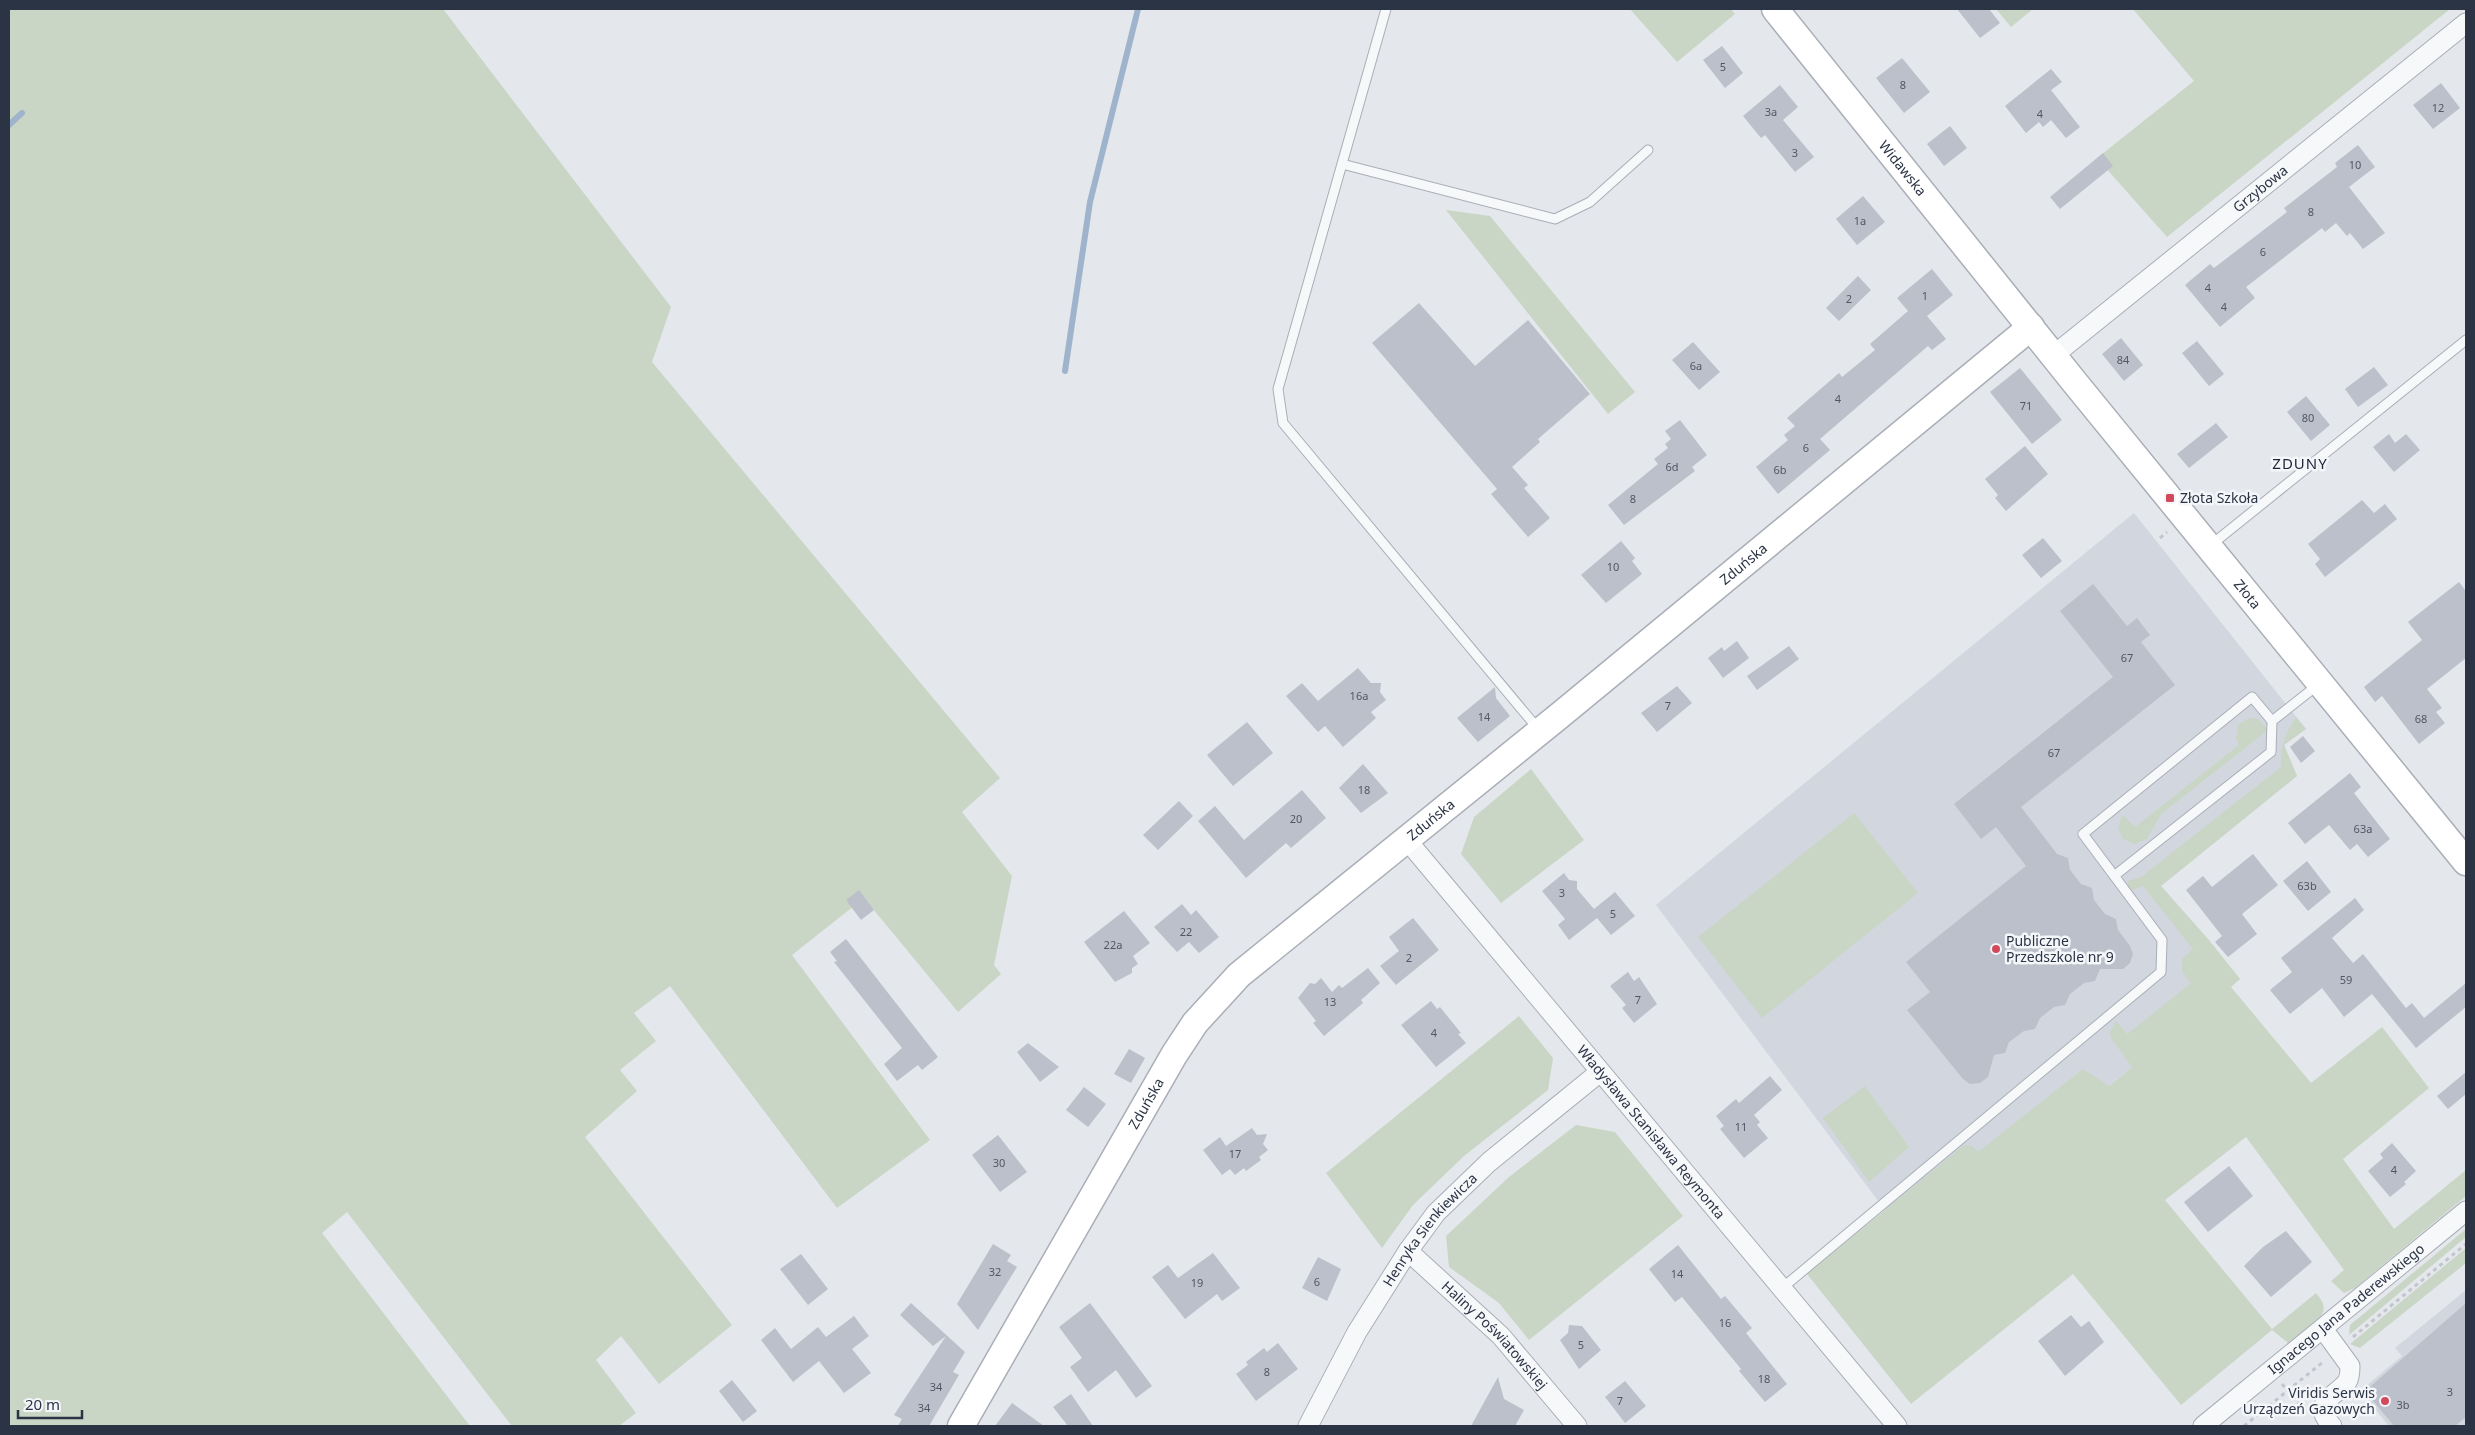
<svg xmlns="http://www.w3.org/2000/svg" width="2475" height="1435" font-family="'Noto Sans',sans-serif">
<rect width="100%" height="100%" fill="#e4e7ec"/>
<!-- built -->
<path fill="#d2d6de" d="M2134 513 2306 729 2284 745 2297 776 2161 886 2240 979 1912 1246 1656 905Z
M2466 1290V1426H2389L2360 1391 2402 1356 2395 1348Z"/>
<!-- green -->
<path fill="#c9d6c5" d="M9 9H443L671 307 652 362 1000 778 962 812 1012 876 994 965 1001 974 958 1012 864 898 792 955 930 1140 837 1208 670 986 634 1013 656 1041 620 1070 637 1091 585 1137 732 1325 659 1384 621 1336 596 1360 636 1413 619 1426H512L347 1212 322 1233 470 1426H9Z
M1630 9H1731L1735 14 1677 62Z
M1996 9H2033L2011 27Z
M2133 9H2450L2167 237 2097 158 2194 81Z
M1446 210 1490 216 1635 392 1608 414Z
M2296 717 2306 729 2284 745 2297 776 2161 886 2209 940 2240 979 2231 987 2311 1083 2382 1027 2429 1088 2343 1159 2394 1229 2466 1170V1196L2355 1288 2344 1293 2331 1281 2344 1270 2246 1137 2165 1200 2272 1329 2316 1293C2322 1301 2327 1306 2321 1316L2288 1343 2272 1330 2181 1405 2073 1274 1911 1404 1807 1274 1964 1145 1973 1146 1978 1152 2083 1069 2109 1086 2132 1067 2111 1038 2110 1032 2116 1021 2127 1034 2191 983 2182 971V959L2193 949 2143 886 2128 892V881L2141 877 2281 767C2280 746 2285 734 2296 717Z
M2250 718 2258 719 2268 730 2161 814 2147 839 2134 844 2123 839 2118 828 2123 815 2135 827 2239 745 2236 739 2238 725Z
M1531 769 1584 840 1501 903 1461 854 1474 817Z
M1854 813 1918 893 1762 1018 1698 937Z
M1519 1016 1553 1058 1548 1090 1464 1156 1413 1205 1382 1248 1326 1173Z
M1865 1086 1909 1147 1869 1182 1823 1118Z
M1576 1125 1615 1132 1683 1216 1529 1340 1499 1303 1449 1267 1446 1236 1509 1177Z
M2466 1229V1237L2349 1335 2350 1325Z
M2466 1248V1263L2360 1348 2350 1344Z"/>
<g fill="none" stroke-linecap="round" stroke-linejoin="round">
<!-- stream -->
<path stroke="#9fb4cc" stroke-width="6" d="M9 125 22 113
M1065 371 1090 202 1138 9"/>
</g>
<!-- building -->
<path fill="#bbc0ca" d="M1957 9H1989L2000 23 1980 38Z
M1722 46 1743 73 1725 88 1703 60Z
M1902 58 1930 92 1904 113 1876 78Z
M2051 69 2062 82 2051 90 2080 127 2066 138 2051 120 2043 127 2039 122 2026 133 2005 106Z
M2441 83 2460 108 2433 129 2413 105Z
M1780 85 1798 107 1783 120 1814 157 1795 172 1765 135 1761 138 1743 116Z
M1950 126 1967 148 1944 166 1927 144Z
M2358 145 2375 167 2349 187 2385 233 2363 249 2350 233 2347 236 2336 223 2325 232 2322 228 2246 287 2255 298 2220 327 2185 285 2210 264 2214 268 2287 212 2284 208 2337 167 2335 163Z
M2103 153 2113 166 2060 209 2050 197Z
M1863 196 1885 222 1857 245 1836 219Z
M1932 269 1953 295 1927 316 1946 339 1932 350 1928 346 1820 439 1830 450 1778 494 1756 467 1788 440 1784 435 1795 426 1787 418 1839 373 1842 377 1875 350 1870 344 1908 311 1897 298Z
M1858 276 1871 290 1839 321 1826 308Z
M1419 303 1475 366 1528 320 1590 394 1538 439 1540 442 1512 467 1528 485 1524 488 1550 518 1528 537 1491 494 1497 489 1372 343Z
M2121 338 2143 365 2124 381 2102 354Z
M2197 341 2224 374 2209 386 2182 353Z
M1693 342 1720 372 1699 390 1672 360Z
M2374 367 2388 385 2358 407 2345 389Z
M2020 368 2062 420 2032 444 1990 392Z
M2306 396 2330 425 2311 441 2287 412Z
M1680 420 1707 455 1692 467 1695 471 1624 525 1608 505 1658 464 1654 459 1668 448 1665 444 1671 439 1665 431Z
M2216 423 2228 437 2189 468 2177 454Z
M2389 434 2395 443 2406 434 2420 450 2394 472 2373 447Z
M2025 446 2048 474 2006 511 1995 498 1998 495 1985 479Z
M2362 500 2374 513 2385 504 2397 519 2325 577 2315 564 2320 559 2308 544Z
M2043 538 2062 561 2041 578 2022 555Z
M1621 541 1635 558 1632 561 1642 574 1606 603 1581 575Z
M2459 582 2466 591V658L2427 689 2442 708 2436 712 2445 723 2419 744 2382 696 2375 702 2364 687 2422 640 2408 622Z
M2093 584 2127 626 2137 618 2150 635 2141 642 2175 685 2021 807 2057 854 2068 858 2070 870 2081 884 2092 888 2094 900 2105 914 2116 919 2118 930 2130 946 2133 954 2130 963 2123 969H2100L2095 981 2084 983 2070 994 2065 1005 2054 1007 2040 1018 2035 1029 2024 1031 2009 1042 2005 1053 1994 1055 1988 1077 1980 1083 1970 1084 1963 1079 1907 1010 1930 992 1906 962 2026 866 1996 827 1981 839 1954 804 2113 677 2060 611Z
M1737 641 1749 658 1723 678 1708 658 1722 647 1724 651Z
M1789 646 1799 659 1757 690 1747 676Z
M1358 668 1371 683H1381L1380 692 1386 700 1371 712 1376 718 1343 747 1325 726 1318 732 1286 696 1302 683 1318 701Z
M1677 686 1692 703 1657 732 1641 713Z
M1495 687 1496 698 1510 716 1478 742 1457 718Z
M1247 722 1273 753 1233 786 1207 755Z
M2303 736 2315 751 2301 763 2290 747Z
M1363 764 1388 793 1361 813 1339 788Z
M2350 773 2361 787 2354 793 2390 839 2368 857 2357 844 2350 850 2329 825 2305 844 2288 823Z
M1302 790 1326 818 1291 848 1286 843 1246 878 1198 821 1215 806 1244 840Z
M1179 801 1193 816 1158 850 1143 835Z
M2253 854 2278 885 2242 914 2257 934 2228 957 2215 942 2222 936 2186 890 2203 876 2212 887Z
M2307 861 2331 892 2308 911 2283 881Z
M1564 873 1569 880 1577 881V889L1594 909 1615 892 1635 916 1611 935 1597 918 1569 940 1558 925 1565 919 1542 891Z
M859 890 874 910 861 920 846 900Z
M2355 898 2364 910 2332 938 2353 963 2363 954 2406 1008 2412 1003 2424 1018 2466 983V1007L2416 1048 2372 994 2344 1017 2322 988 2290 1014 2270 990 2292 972 2281 958Z
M1182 904 1191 915 1196 910 1219 937 1199 953 1189 942 1177 952 1154 927Z
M1124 911 1150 943 1133 956 1138 964 1132 968V973L1115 982 1084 942Z
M1413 918 1439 950 1396 985 1380 966 1399 951 1389 937Z
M846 939 938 1057 922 1070 918 1065 897 1081 884 1064 902 1048 834 962 837 961 830 952Z
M1368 968 1380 983 1361 1000 1363 1003 1324 1036 1313 1023 1316 1021 1298 998 1310 983 1315 984 1321 978 1332 992 1339 985 1342 988Z
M1628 972 1634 981 1639 977 1657 1004 1634 1023 1622 1008 1626 1005 1610 986Z
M1431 1001 1437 1009 1440 1007 1461 1033 1458 1034 1466 1043 1436 1067 1401 1025Z
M1028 1043 1059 1067 1040 1082 1017 1052Z
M1129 1049 1145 1058 1131 1083 1114 1074Z
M2466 1072V1094L2448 1109 2437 1096Z
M1770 1076 1782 1090 1754 1115 1760 1122 1757 1125 1768 1138 1744 1158 1720 1129 1724 1126 1716 1116 1736 1099 1739 1103Z
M1084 1087 1106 1104 1088 1127 1066 1110Z
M1252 1128 1257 1135 1267 1134 1263 1144 1268 1150 1259 1157 1261 1160 1246 1171 1244 1168 1235 1175 1230 1169 1222 1175 1203 1150 1220 1137 1226 1146Z
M998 1135 1027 1172 1000 1192 972 1155Z
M2392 1143 2416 1171 2404 1182 2406 1184 2390 1197 2368 1171 2383 1158 2380 1154Z
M2229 1166 2253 1196 2208 1232 2184 1202Z
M2286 1231 2312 1262 2271 1297 2244 1266 2263 1247Z
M993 1244 1011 1255 1007 1261 1017 1267 978 1330 957 1304Z
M1678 1245 1721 1299 1725 1296 1752 1328 1746 1333 1787 1384 1765 1402 1739 1371 1741 1369 1682 1297 1675 1302 1649 1269Z
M1213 1253 1240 1288 1222 1301 1217 1294 1185 1319 1152 1277 1168 1265 1178 1278Z
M801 1254 828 1289 808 1305 780 1269Z
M1318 1257 1341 1269 1327 1301 1302 1288Z
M911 1303 965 1352 953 1372 959 1375 929 1426H898L902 1419 894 1415 946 1336 933 1346 900 1315Z
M1090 1303 1152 1386 1136 1398 1116 1370 1088 1392 1070 1367 1082 1358 1059 1327Z
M2466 1303V1417L2455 1426H2394L2365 1391Z
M2071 1315 2081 1327 2089 1321 2104 1342 2065 1376 2038 1341Z
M854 1316 869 1336 852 1349 871 1373 844 1393 819 1361 793 1382 761 1340 775 1328 791 1349 818 1327 826 1337Z
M1569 1325 1582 1326 1601 1350 1579 1369 1560 1340 1568 1333Z
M1278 1343 1298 1369 1256 1401 1236 1374 1248 1365 1246 1362 1264 1348 1267 1352Z
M1498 1377 1504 1399 1524 1410 1515 1426H1471Z
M732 1380 757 1411 743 1422 719 1391Z
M1625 1381 1646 1406 1625 1423 1605 1397Z
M1071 1394 1093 1426H1068L1053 1407Z
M1012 1403 1044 1426H995Z"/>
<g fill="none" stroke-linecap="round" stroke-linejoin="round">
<!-- lane casing -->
<g stroke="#a9aeb7" stroke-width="11">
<path id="lane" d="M1386 9 1278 389 1283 423 1539 730
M1342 164 1555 219 1590 202 1648 150
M2211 545 2466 340
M2272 721 2319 684
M1781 1289 2161 972 2162 940 2083 834 2252 697 2272 721 2271 752 2114 876"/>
</g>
<!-- street casing -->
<g stroke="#a9aeb7" stroke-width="21">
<g id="street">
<path id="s1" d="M2054 355 2466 23"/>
<path id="s2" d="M1406 839 1897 1426"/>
<path id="s3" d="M1408 1251 1501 1336 1577 1426"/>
<path d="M2323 1329 2350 1366C2350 1371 2350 1377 2347 1382 2334 1398 2310 1402 2332 1426"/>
<path id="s4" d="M1308 1426 1357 1332 1408 1251 1436 1213 1489 1162 1600 1072"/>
<path id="s5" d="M2203 1426 2466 1211"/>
</g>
</g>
<!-- secondary casing -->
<g stroke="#a9aeb7" stroke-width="29">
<g id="secondary">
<path id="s6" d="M1775 9 2076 384 2466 862"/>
<path id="s7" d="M961 1426 1174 1055 1195 1023 1239 975 1559 716 2031 327"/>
</g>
</g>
<!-- path -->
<path stroke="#c2c5cb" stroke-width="3" stroke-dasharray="4 4" stroke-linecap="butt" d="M2160 538 2167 532
M2353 1337 2466 1244
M2282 1384 2304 1410
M2244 1426 2323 1362"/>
<!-- lane -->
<use href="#lane" stroke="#f7f8fa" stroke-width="9"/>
<!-- street -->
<use href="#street" stroke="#f7f8fa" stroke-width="19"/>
<!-- secondary -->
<use href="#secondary" stroke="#fff" stroke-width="26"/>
</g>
<!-- markers -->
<g fill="#d1495b" stroke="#f4f6f9" stroke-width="2">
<rect x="2165" y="493" width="10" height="10" rx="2.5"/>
<circle cx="1996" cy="949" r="5"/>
<circle cx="2385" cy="1401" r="5"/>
</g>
<g text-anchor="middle" stroke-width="5" stroke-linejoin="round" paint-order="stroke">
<!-- number labels -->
<g font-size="11" fill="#4f5766">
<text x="1723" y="71">5</text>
<text x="1903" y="89">8</text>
<text x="2438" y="112">12</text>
<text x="1771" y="116">3a</text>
<text x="2040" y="118">4</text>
<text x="1795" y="157">3</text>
<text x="2355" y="169">10</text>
<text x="2311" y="216">8</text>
<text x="1860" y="225">1a</text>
<text x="2263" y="256">6</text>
<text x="2208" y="292">4</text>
<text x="1925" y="300">1</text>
<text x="1849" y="303">2</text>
<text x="2224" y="311">4</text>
<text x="2123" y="364">84</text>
<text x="1696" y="370">6a</text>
<text x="1838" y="403">4</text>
<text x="2026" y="410">71</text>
<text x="2308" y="422">80</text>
<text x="1806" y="452">6</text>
<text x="1672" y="471">6d</text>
<text x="1780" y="474">6b</text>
<text x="1633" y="503">8</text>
<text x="1613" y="571">10</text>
<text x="2127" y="662">67</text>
<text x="1359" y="700">16a</text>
<text x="1668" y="710">7</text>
<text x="1484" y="721">14</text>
<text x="2421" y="723">68</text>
<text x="2054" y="757">67</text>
<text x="1364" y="794">18</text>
<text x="1296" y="823">20</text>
<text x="2363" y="833">63a</text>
<text x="2307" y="890">63b</text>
<text x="1562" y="897">3</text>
<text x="1613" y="918">5</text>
<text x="1186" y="936">22</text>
<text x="1113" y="949">22a</text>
<text x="1409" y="962">2</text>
<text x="2346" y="984">59</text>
<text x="1638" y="1004">7</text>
<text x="1330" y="1006">13</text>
<text x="1434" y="1037">4</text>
<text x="1741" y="1131">11</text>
<text x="1235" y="1158">17</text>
<text x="999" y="1167">30</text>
<text x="2394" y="1174">4</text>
<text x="995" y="1276">32</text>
<text x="1677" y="1278">14</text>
<text x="1317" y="1286">6</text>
<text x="1197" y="1287">19</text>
<text x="1725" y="1327">16</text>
<text x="1581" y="1349">5</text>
<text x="1267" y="1376">8</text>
<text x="1764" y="1383">18</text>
<text x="936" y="1391">34</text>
<text x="2450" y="1396">3</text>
<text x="1620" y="1405">7</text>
<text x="2403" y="1409">3b</text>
<text x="924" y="1412">34</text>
</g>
<!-- street labels -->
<g font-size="14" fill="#2b3445" stroke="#f4f6f9">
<text dy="5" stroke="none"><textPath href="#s6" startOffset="204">Widawska</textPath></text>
<text dy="5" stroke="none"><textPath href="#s1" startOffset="265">Grzybowa</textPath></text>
<text dy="5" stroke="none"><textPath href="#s7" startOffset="1182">Zduńska</textPath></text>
<text dy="5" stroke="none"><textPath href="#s6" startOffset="752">Złota</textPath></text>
<text dy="5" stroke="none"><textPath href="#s7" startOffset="778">Zduńska</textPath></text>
<text dy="5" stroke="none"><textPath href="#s7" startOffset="372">Zduńska</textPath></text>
<text dy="5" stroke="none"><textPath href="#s2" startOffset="382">Władysława Stanisława Reymonta</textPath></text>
<text dy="5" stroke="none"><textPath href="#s4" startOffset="232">Henryka Sienkiewicza</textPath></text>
<text dy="5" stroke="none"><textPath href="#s5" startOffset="185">Ignacego Jana Paderewskiego</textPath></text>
<text dy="5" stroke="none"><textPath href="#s3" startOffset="121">Haliny Poświatowskiej</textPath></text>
</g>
<!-- poi labels -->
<g font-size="14" fill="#2b3445" stroke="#f4f6f9" text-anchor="start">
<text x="2180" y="503">Złota Szkoła</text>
<text x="2006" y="946">Publiczne<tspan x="2006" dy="16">Przedszkole nr 9</tspan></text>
<text x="2375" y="1398" text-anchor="end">Viridis Serwis<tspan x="2375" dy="16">Urządzeń Gazowych</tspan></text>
</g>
<!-- neighbourhood labels -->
<g font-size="15" letter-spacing="1" fill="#1d2536" stroke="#f4f6f9">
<text x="2300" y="469">ZDUNY</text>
</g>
</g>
<!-- border -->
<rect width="2475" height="1435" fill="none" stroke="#2b3445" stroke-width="20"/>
<!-- scale -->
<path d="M18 1410v8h64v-8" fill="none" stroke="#2b3445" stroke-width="2.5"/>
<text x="25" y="1410" font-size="15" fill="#2b3445" stroke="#f4f6f9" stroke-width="4" paint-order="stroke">20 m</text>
</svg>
